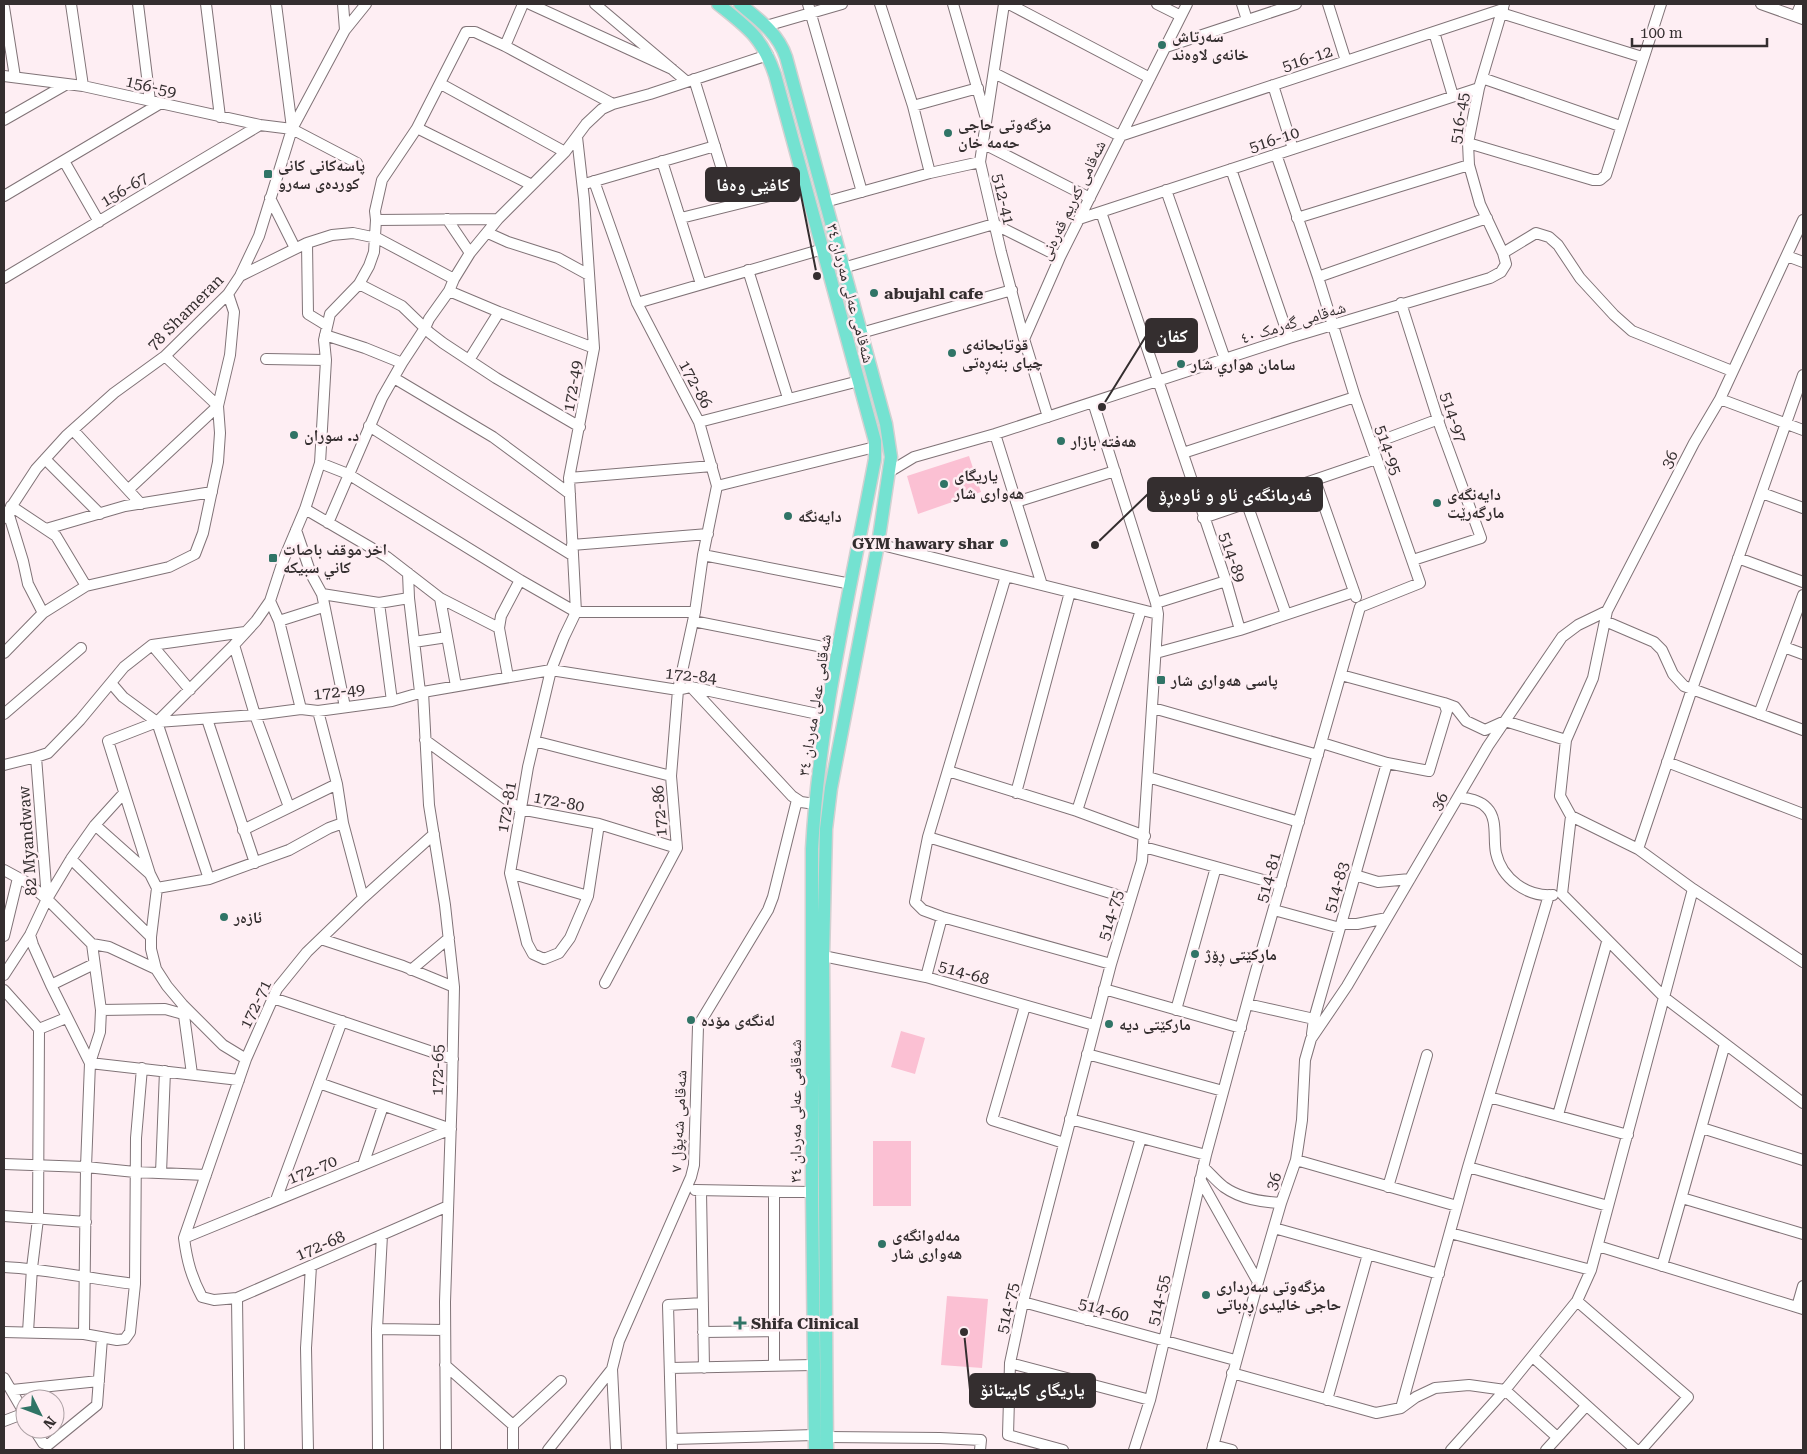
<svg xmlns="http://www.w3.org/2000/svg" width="1807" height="1454" font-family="'Roboto Serif','Noto Naskh Arabic',serif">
<rect width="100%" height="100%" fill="#feeef3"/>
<!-- green -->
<path fill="#fbc0d3" d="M969 456 981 492 918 514 907 476Z
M901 1031 925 1038 915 1074 891 1067Z
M873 1141H911V1206H873Z
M947 1296 988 1299 982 1368 941 1365Z"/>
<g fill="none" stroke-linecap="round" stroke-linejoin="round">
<!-- minor casing -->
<g stroke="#807377" stroke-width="12">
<path id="minor" d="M71 4 83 86
M138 4 150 101
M206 4 220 117
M276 4 292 128
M343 4 345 30
M530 4 672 69
M595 4 686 81
M808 4 862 192
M880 4 913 106 930 173
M953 4 985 115
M1004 4 980 162 1001 252 1024 339
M1009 4 1150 78
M1157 4 1181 16
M1242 4 1247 20
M1328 4 1346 61
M1761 4 1803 19
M4 7 15 77
M1501 13 1642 57
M1796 16 1801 4
M766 26 842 4
M1434 32 1453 96
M505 46 523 4
M1166 47 1296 4
M994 73 1120 136 1503 9
M4 76 83 86 260 125 292 129 357 163
M1482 78 1620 126
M694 79 733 205
M441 84 565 152
M1273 85 1293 149
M913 106 978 88
M4 120 67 84
M417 128 532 185
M577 137 584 199 594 348 569 478 576 612 564 637 551 670 528 767 510 873 527 943 533 954 544 959 559 953 570 938 588 896 599 824
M982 143 1090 198
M1468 143 1593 180H1600L1606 175 1661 4
M1276 154 1318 277 1355 397 1420 583 1360 607
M64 161 99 222
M662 161 701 284
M1231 169 1289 338
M594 181 637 303 699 422 717 486 703 555 695 612 678 690 671 776 677 848 605 983
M588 183 715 146
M1166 190 1225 359
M4 196 161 103
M270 198 295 248
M825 202 930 173 980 162
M1101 212 1226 581 1240 630
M681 218 806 187
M1297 218 1469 165
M447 219 470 253
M1079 219 1479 88
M376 220 498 219
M488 233 508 242 558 258 589 275
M307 243 308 314 326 325
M1503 253 1536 233 1549 237 1558 245 1580 278 1614 315 1632 331 1732 371
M1787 256 1803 262
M843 268 994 224 1060 257
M748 270 788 398
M240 276 307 243 332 235 353 233 377 238 454 279
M1318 277 1487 218
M4 278 260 125
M359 284 402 306 430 333 443 343 496 378 580 427
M449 291 499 312
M637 303 823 249
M1401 303 1440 426 1481 538 1413 560
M861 333 1012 290
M325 335 365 348 402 363
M266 359 326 360
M469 360 499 312 594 348
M394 378 493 437 570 494
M1720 399 1803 430
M1048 417 1024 339 1060 257 1187 4
M699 422 859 381
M369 426C437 469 504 514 572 555
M73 430 141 504
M995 434 1042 585
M1372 444 1439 419
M1183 453 1355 397
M45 459 100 514
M320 463 348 474 520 580 576 612H695
M889 472 914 457 995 434 1289 338 1490 278 1501 272 1506 264 1503 253 1480 204 1469 165 1468 143 1479 88 1504 4
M569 478 712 466
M1315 480 1356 597
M717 486 875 447
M129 489 218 406 165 356
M1762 493 1803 508
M1016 502 1115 471
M1247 504 1286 614
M11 506 56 536 86 586 169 567 195 554 203 533 218 462 220 433 218 406 230 355 234 312 228 294
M305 509 387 557 440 598 499 628
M8 512 23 561 28 584 43 613
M4 518 36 469 66 436 114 393 165 356 228 294 240 276 259 236 292 129 345 30 366 4
M1203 518 1376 459
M328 523 382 398 402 363 425 328 429 319 449 291 454 279 470 253 498 219 565 152 586 124 602 109 613 104 650 94 768 55
M46 529 125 506 212 492
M296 530 311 574 322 594 345 707
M878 544 1158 614
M572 545 708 534
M703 555 851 584
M1738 558 1803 582
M408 573 409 598 420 692
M1006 576 928 837 915 902 923 910 942 917 1111 964
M322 594 379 603 409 598
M440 598 456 686
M270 601 279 621 301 709
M379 603 392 701
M1156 603 1226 581
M1607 611 1593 678 1566 740 1560 796 1571 816 1638 849 1693 889 1803 962
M279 621 323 607
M693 621 838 650
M1605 621 1654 642 1662 650 1673 674 1684 686 1803 730
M414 642 447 637
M152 645 190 690
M234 645 255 715 289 807
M1784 647 1803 654
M4 653 43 613 86 586
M1156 653 1240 630 1354 592
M1341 675 1444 703 1455 707 1466 721 1485 730 1505 721 1566 740
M508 677 499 628 501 616 520 580
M111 683 123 697 157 722 209 879
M691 687 792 796 801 802 815 804
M423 692 429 805 445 905 454 987 452 1090 445 1302 446 1450
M1153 708 1318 755
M318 711 337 784 343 823 363 898
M4 714 81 648
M1759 714 1803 595
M207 719 255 863
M157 722 255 715 301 709 318 711 392 701 423 692 551 670 678 690 691 687 827 716
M425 740 520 809 599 824 677 848
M534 741 671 776
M1322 743 1387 763 1429 771 1447 711 1444 703
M36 757 48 753 80 720 124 667 152 645 245 632
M1667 762 1803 814
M4 765 36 757 47 899 30 935 4 975
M948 771 1077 811 1145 836
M1148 777 1299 822
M1016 793 1070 592
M1459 797C1469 799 1480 800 1487 808 1498 819 1493 839 1496 853 1502 879 1527 897 1553 895
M1077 811 1141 610
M1571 816 1562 894 1665 998 1803 1103
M95 825 150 874
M243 830 337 784
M434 834 363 898 307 952 277 989 246 1059 184 1238C187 1261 191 1276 202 1297L214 1300 237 1298 448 1206
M928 837 1130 899
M1144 847 1281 885
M1638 849 1692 689 1803 375
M71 859 151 937
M4 870 26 882 47 899 92 944 109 947 156 969
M510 873 588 896
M1355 875 1378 882 1410 879
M157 888 209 879 289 850 329 828 343 823
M47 899 71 859 95 825 124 793
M1274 910 1340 928
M1341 924H1357L1387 918
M30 935 33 945 51 985 90 1063
M4 936 18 878
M321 939 403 966 454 987
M823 956 926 977 1094 1025
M411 970 449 938
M926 977 942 917
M51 985 94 964
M1104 989 1241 1028
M4 990 39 1029 38 1219 32 1268 28 1332
M273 998 453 1059
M1247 1004 1314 1019
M1025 1006 992 1120 1064 1143
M183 1008 192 1074
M101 1010 165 1009 183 1014
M1176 1010 1216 867
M39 1029 66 1018
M1312 1034 1314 1019 1387 763
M1087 1054 1223 1091
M246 1059 223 1045 183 1005 167 986 156 969 151 949V937L157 888 150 874 108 741 157 722 234 645 256 621 270 601 283 561 305 509 320 463 326 360 324 340 330 314 359 284 369 266 374 252 376 220 375 211 382 180 417 128 466 32H475L505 46 613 104
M90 1063 239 1080
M319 1083 451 1129
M1489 1097 1628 1135
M1558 1115 1607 942
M1070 1119 1206 1155
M1702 1128 1803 1160
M1296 1160 1457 1206
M4 1164 86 1167 135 1172 206 1175
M363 1165 383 1106
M1203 1167C1210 1173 1216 1181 1224 1187 1241 1199 1261 1202 1281 1203
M1468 1167 1608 1206
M161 1173 165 1071
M1200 1179 1258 1282
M1388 1187 1427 1055
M695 1190 812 1192
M701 1191 704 1368
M774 1192V1366
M1682 1198 1803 1234
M276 1200 342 1021
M4 1216 86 1222
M1274 1228 1439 1274
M1450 1233 1591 1270
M184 1238 451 1129
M1598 1246 1803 1309
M1662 1266 1725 1044
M4 1267C48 1269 91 1279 135 1284
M237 1298 239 1450
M1577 1301 1688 1397 1641 1450
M1023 1302 1235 1360
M1797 1307 1803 1286
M1087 1320 1141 1138
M377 1329 445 1330
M4 1332 84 1334 117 1340 125 1339 130 1332 135 1284 136 1138 142 1068
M703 1332 774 1331
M84 1334 86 1167 90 1063 100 1032 101 1010 92 944
M1533 1357 1636 1450
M1010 1363 1150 1400
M445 1365 513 1425
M670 1368 813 1365
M1232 1373 1376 1413 1401 1408 1416 1397 1435 1388 1469 1385 1505 1390 1557 1437
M4 1378 25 1414
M12 1390 99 1381
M1327 1400 1368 1254
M1401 1408 1468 1167 1549 895
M4 1421 25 1413
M34 1429 43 1443 48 1445 97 1405 102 1338
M826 1437 940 1438 981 1440 980 1450
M672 1439 814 1435
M1213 1445 1232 1450
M308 1450 306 1348 311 1266
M378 1450 377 1329 382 1235
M513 1450V1425L561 1381
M548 1450 612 1369
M616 1450 612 1369 619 1341 691 1177 694 1165 698 1026 768 910 773 897 797 800
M672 1450 668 1305 703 1303
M1063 1450 1008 1435 1010 1363 1023 1302 1111 964 1142 861 1158 614 1156 603 1093 402
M1134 1450 1150 1400 1164 1341 1206 1155 1255 974 1360 607
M1212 1450 1258 1282 1281 1203 1296 1160 1302 1120 1305 1060 1311 1039 1347 986 1488 746 1562 637 1578 625 1607 611 1694 443 1720 399 1803 220
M1451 1450 1505 1390 1577 1301 1591 1270 1693 889
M1546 1450 1586 1406"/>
</g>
<!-- major casing -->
<g stroke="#d2d1d1" stroke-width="15">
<path id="major" d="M718 4C748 28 762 37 775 75L875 441V459C851 587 819 719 812 849V1192L815 1450
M740 4C758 19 778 33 786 57L886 424 891 457 878 544 831 788 826 829 823 956 827 1450"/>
</g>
<!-- minor -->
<use href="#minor" stroke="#fff" stroke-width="10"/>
<!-- major -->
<use href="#major" stroke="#74e2d1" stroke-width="12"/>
</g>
<!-- markers -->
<g fill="#307466" stroke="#feeef3" stroke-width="2">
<circle cx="1162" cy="45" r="5"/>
<circle cx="948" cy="133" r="5"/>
<rect x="263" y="169" width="10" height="10" rx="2.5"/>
<circle cx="874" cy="293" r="5"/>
<circle cx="952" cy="353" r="5"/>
<circle cx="1181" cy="364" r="5"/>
<circle cx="294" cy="435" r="5"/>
<circle cx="1061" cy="441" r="5"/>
<circle cx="944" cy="484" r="5"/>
<circle cx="1437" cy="503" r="5"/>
<circle cx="788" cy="516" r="5"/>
<circle cx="1004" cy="543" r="5"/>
<rect x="268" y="553" width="10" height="10" rx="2.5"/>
<rect x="1156" y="675" width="10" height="10" rx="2.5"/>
<circle cx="224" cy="917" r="5"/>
<circle cx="1195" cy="954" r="5"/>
<circle cx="691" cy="1020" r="5"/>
<circle cx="1109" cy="1024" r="5"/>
<circle cx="882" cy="1244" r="5"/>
<circle cx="1206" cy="1295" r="5"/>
<path d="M737.5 1315.5h5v5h5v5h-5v5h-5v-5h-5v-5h5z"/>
</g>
<g text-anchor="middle" stroke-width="5" stroke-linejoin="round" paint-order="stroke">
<!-- poi labels -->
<g font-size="16" font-weight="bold" fill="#342e2f" stroke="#feeef3" text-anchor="start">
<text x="1172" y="42">سەرتاش<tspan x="1172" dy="18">خانەی لاوەند</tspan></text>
<text x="958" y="130">مزگەوتی حاجی<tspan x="958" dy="18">حەمە خان</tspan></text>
<text x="278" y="171">پاسەکانی کانی<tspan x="278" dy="18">کوردەی سەرو</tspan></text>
<text x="884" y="299">abujahl cafe</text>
<text x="962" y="350">قوتابحانەی<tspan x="962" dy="18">چیای بنەڕەتی</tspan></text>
<text x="1191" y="370">سامان هواري شار</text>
<text x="304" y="441">د. سوران</text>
<text x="1071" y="447">هەفتە بازار</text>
<text x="954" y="481">یاریگای<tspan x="954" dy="18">هەواری شار</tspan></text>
<text x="1447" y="500">دایەنگەی<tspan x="1447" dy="18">مارگەرێت</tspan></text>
<text x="798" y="522">دایەنگە</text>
<text x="994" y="549" text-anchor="end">GYM hawary shar</text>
<text x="283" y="555">اخر موقف باصات<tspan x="283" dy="18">كاني سبيكه</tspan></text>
<text x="1171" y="686">پاسی هەواری شار</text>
<text x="234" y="923">ئازەر</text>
<text x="1205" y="960">مارکێتی ڕۆژ</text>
<text x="701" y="1026">لەنگەی مۆدە</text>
<text x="1119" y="1030">مارکێتی دیە</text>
<text x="892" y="1241">مەلەوانگەی<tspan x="892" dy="18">هەواری شار</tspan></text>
<text x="1216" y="1292">مزگەوتی سەرداری<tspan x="1216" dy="18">حاجی خالیدی ڕەباتی</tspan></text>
<text x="751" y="1329">Shifa Clinical</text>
</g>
<!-- street labels -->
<g font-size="16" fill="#342e2f" stroke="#feeef3">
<text transform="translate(1307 58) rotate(-18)" y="6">516-12</text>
<text transform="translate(151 86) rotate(13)" y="6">156-59</text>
<text transform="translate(1459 118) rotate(-81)" y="6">516-45</text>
<text transform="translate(1274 139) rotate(-18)" y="6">516-10</text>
<text transform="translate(124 189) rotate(-31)" y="6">156-67</text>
<text transform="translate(1004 199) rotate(77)" y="6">512-41</text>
<text transform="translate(1072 200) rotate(-64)" y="6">شەقامی کەریم قەرەنی</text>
<text transform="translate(851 293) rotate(75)" y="6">شەقامی عەلی مەردان ٣٤</text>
<text transform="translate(185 312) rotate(-45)" y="6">78 Shameran</text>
<text transform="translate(1293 322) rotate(-17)" y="6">شەقامی گەرمک ٤٠</text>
<text transform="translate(696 384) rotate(62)" y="6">172-86</text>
<text transform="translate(572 386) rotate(-80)" y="6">172-49</text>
<text transform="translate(1454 417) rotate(72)" y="6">514-97</text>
<text transform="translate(1389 450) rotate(71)" y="6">514-95</text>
<text transform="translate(1669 459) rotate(-63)" y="6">36</text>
<text transform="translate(1233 557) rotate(71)" y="6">514-89</text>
<text transform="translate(691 675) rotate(6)" y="6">172-84</text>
<text transform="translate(339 691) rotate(-6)" y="6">172-49</text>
<text transform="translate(814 705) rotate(-81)" y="6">شەقامی عەلی مەردان ٣٤</text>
<text transform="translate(559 801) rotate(11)" y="6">172-80</text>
<text transform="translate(1439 801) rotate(-60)" y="6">36</text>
<text transform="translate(506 807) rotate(-80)" y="6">172-81</text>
<text transform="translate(659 811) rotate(-94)" y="6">172-86</text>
<text transform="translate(27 841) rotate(-94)" y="6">82 Myandwaw</text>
<text transform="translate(1268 877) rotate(-74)" y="6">514-81</text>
<text transform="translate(1336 887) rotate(-74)" y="6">514-83</text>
<text transform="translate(1110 915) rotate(-73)" y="6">514-75</text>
<text transform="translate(964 972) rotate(16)" y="6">514-68</text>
<text transform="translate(255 1004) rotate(-64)" y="6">172-71</text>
<text transform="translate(437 1070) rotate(-89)" y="6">172-65</text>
<text transform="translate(795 1111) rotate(-90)" y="6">شەقامی عەلی مەردان ٣٤</text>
<text transform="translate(678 1121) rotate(-87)" y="6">شەقامی شەپۆل ٧</text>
<text transform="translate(312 1169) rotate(-22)" y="6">172-70</text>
<text transform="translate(1273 1181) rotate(-70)" y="6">36</text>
<text transform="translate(320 1245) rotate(-23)" y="6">172-68</text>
<text transform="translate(1158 1300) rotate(-77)" y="6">514-55</text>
<text transform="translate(1007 1308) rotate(-77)" y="6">514-75</text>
<text transform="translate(1104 1309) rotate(15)" y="6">514-60</text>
</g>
</g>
<!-- callouts -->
<path fill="none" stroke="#342e2f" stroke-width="2" d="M817 276L799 185M1102 407L1146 336M1095 545L1148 494M964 1332L970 1390"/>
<g fill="#342e2f" stroke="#feeef3" stroke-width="2">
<circle cx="817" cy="276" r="5"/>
<circle cx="1102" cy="407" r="5"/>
<circle cx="1095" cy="545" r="5"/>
<circle cx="964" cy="1332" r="5"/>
</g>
<g fill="#342e2f" stroke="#342e2f" stroke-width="2">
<rect x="706" y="168" width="93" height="33" rx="5"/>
<rect x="1146" y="319" width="51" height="33" rx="5"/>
<rect x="1148" y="478" width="174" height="33" rx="5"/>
<rect x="970" y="1374" width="125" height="33" rx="5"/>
</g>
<g font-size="18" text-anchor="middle" font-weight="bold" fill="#fff">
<text x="753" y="191">کافێی وەفا</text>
<text x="1172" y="342">كفان</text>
<text x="1235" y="501">فەرمانگەی ئاو و ئاوەڕۆ</text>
<text x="1032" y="1396">یاریگای کاپیتانۆ</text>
</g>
<!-- border -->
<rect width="1807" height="1454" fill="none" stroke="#342e2f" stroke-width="10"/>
<!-- north arrow -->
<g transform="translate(40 1414) rotate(132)"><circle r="24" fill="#feeef3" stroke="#ada1a5"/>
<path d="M0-4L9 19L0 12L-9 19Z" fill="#307466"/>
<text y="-8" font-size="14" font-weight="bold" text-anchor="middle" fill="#342e2f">N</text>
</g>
<!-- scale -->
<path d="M1632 38v8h135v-8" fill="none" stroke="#342e2f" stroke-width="2.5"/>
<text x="1640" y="38" font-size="15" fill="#342e2f" stroke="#feeef3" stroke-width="4" paint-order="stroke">100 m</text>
</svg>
